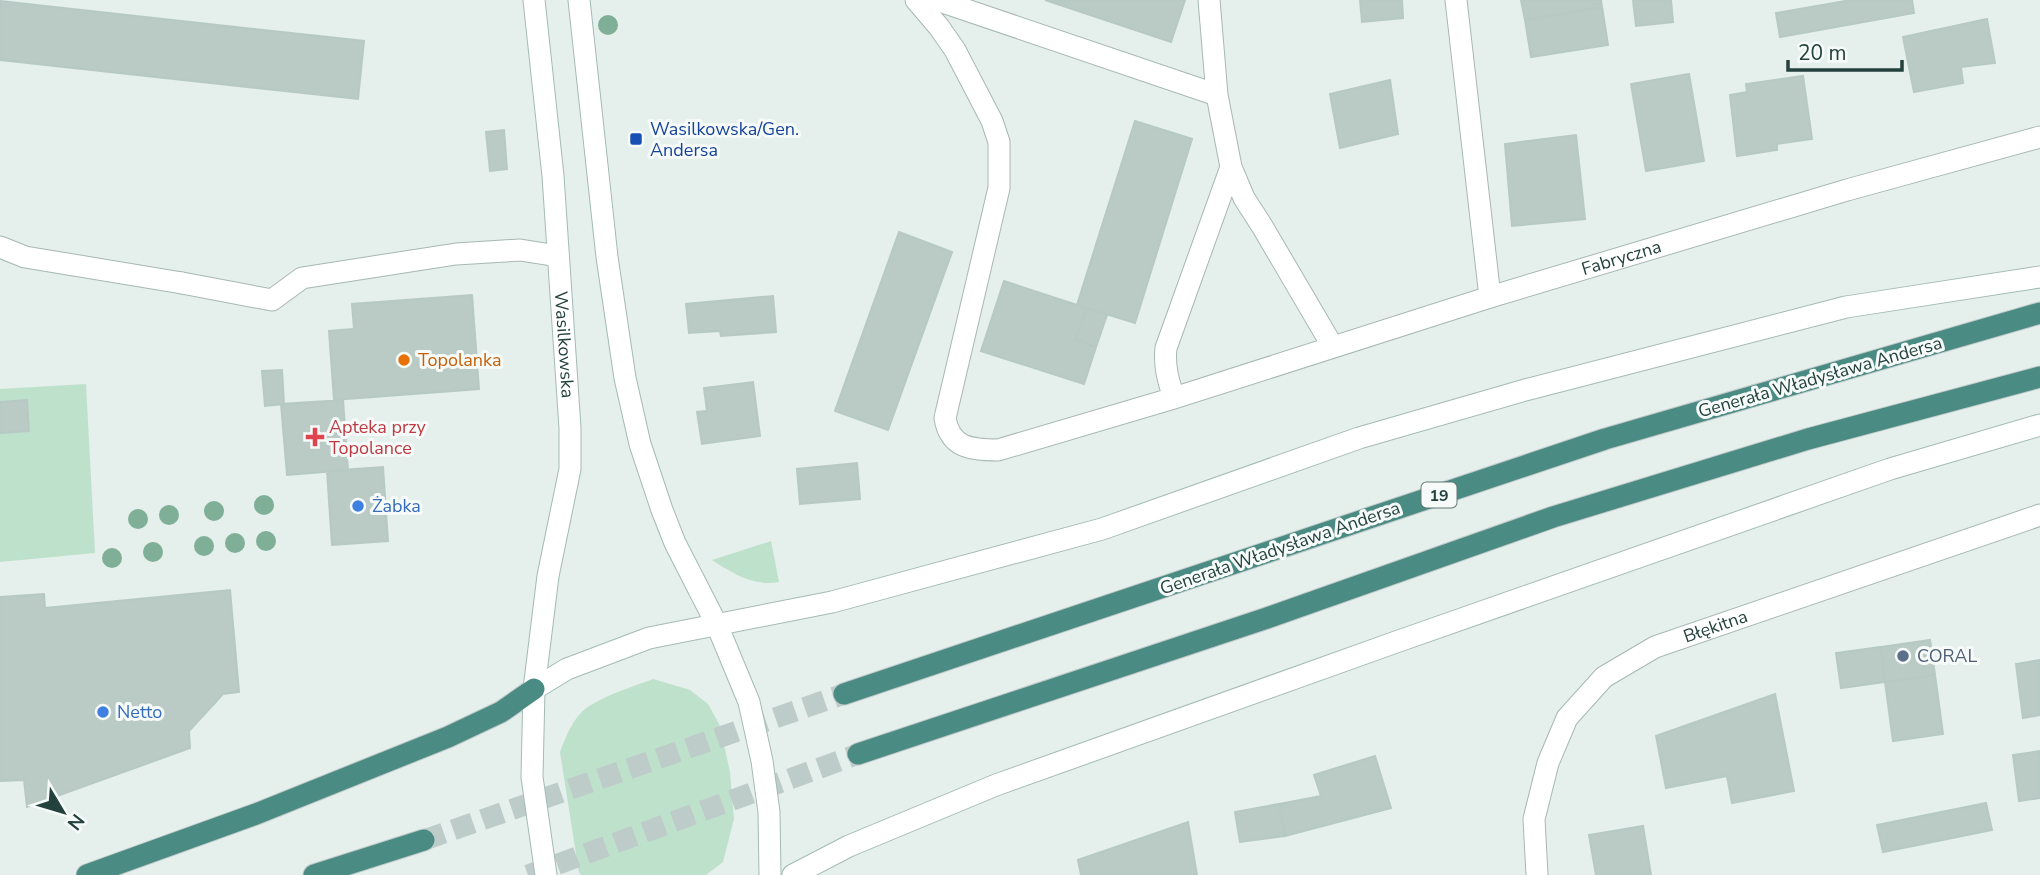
<svg xmlns="http://www.w3.org/2000/svg" width="2040" height="875" font-family="'Nunito Sans',sans-serif">
<rect width="100%" height="100%" fill="#e5efec"/>
<!-- green -->
<path fill="#bee1cb" d="M86 384 95 553 0 562V389Z
M771 541 779 582C754 587 732 573 712 560Z
M653 679 690 690 708 704 720 726 730 772 734 819 723 862 706 875H582L579 873 560 752C565 739 570 725 580 714 592 699 635 686 653 679Z"/>
<!-- building -->
<path fill="#bacac5" stroke="#b7c9c4" stroke-width="2" d="M1045 0H1185L1171 42Z
M1360 0H1402L1403 18 1362 22Z
M1521 0H1601L1602 7 1525 20Z
M1633 0H1671L1673 22 1636 26Z
M1851 0H1912L1914 13 1780 37 1776 13Z
M0 1 364 41 358 99 0 60Z
M1602 7 1608 45 1531 57 1525 20Z
M1987 19 1995 63 1961 67 1963 83 1914 92 1903 37Z
M1689 74 1704 161 1646 171 1631 84Z
M1803 76 1812 139 1777 144V150L1737 156 1730 95 1747 92 1746 84Z
M1390 80 1398 134 1340 148 1330 94Z
M1135 121 1192 139 1135 323 1077 305Z
M504 130 507 169 490 171 486 132Z
M1576 135 1585 219 1512 226 1505 144Z
M899 232 952 252 888 430 835 411Z
M1004 281 1086 308 1076 340 1096 347 1084 384 981 351Z
M472 295 479 389 334 400 329 331 354 329 352 304Z
M773 296 776 332 721 336 720 331 689 333 686 304Z
M1086 308 1107 315 1096 347 1076 340Z
M282 370 284 404 265 406 262 371Z
M753 382 760 436 702 444 697 412 707 411 704 388Z
M27 400 29 431 0 433V402Z
M343 400 348 470 287 475 281 404Z
M857 463 860 499 800 504 797 469Z
M383 467 388 541 332 545 327 471Z
M230 590 239 692 223 694 189 731 190 748 27 807 24 780 0 781V597L44 594 45 608Z
M1930 640 1935 675 1885 682 1881 647Z
M1881 647 1885 682 1841 688 1836 653Z
M2040 660V715L2023 718 2016 664Z
M1935 675 1943 734 1893 741 1885 682Z
M1775 694 1794 791 1732 803 1727 776 1666 788 1656 736Z
M2040 751V798L2019 801 2013 755Z
M1375 756 1391 808 1285 836 1279 804 1321 796 1314 775Z
M1986 803 1992 830 1883 852 1877 825Z
M1279 804 1285 836 1240 842 1235 812Z
M1188 822 1197 875H1081L1078 860Z
M1643 826 1651 875H1596L1589 835Z"/>
<g fill="none" stroke-linecap="round" stroke-linejoin="round">
<!-- trunk-tunnel -->
<path stroke="#beccc9" stroke-width="21" stroke-dasharray="21 10" stroke-linecap="butt" d="M424 840 844 694
M528 875 858 754"/>
<!-- service casing -->
<g stroke="#a7b8b4" stroke-width="23">
<path id="service" d="M916 0 939 27 955 50 992 121 999 142V188L945 418C950 448 971 450 998 450L1174 398 1490 297
M937 0 1217 95
M1231 167 1244 198 1262 226 1333 347
M182 283 272 300 302 278 456 254 520 250 558 256
M1174 398C1168 380 1164 366 1166 348L1231 167 1217 95 1209 0"/>
</g>
<!-- minor casing -->
<g stroke="#a7b8b4" stroke-width="23">
<g id="minor">
<path id="s1" d="M1456 0 1490 297 1847 190 2040 137"/>
<path d="M0 247 25 257 182 283"/>
<path id="s2" d="M1537 875 1534 819 1548 763 1567 718 1604 677 1655 647 2040 515"/>
</g>
</g>
<!-- secondary casing -->
<g stroke="#a3bbb5" stroke-width="23">
<g id="secondary">
<path id="s3" d="M534 0 553 176 570 428V469L548 576 534 689 532 777 546 875"/>
<path d="M579 0 607 257 625 378 640 444 662 510 675 543 717 625 749 702 762 761 769 812 770 875"/>
<path d="M534 689 567 669 649 638 832 602 1102 529 1359 438 1525 390 1846 307 2040 277"/>
<path d="M793 875 849 846 996 785 1396 642 1890 469 2040 425"/>
</g>
</g>
<!-- trunk casing -->
<g stroke="#c1cac9" stroke-width="23">
<path id="trunk" d="M844 694 1605 439 2040 313
M858 754 1267 618 1553 517 1808 439 2040 377
M87 875 256 814 448 737 501 712 534 689
M314 875 424 840"/>
</g>
<!-- service -->
<use href="#service" stroke="#fff" stroke-width="21"/>
<!-- minor -->
<use href="#minor" stroke="#fff" stroke-width="21"/>
<!-- secondary -->
<use href="#secondary" stroke="#fff" stroke-width="21"/>
<!-- trunk -->
<use href="#trunk" stroke="#4a8b83" stroke-width="21"/>
</g>
<!-- trees -->
<g fill="#7faf97">
<circle cx="608" cy="25" r="10"/>
<circle cx="264" cy="505" r="10"/>
<circle cx="214" cy="511" r="10"/>
<circle cx="169" cy="515" r="10"/>
<circle cx="138" cy="519" r="10"/>
<circle cx="266" cy="541" r="10"/>
<circle cx="235" cy="543" r="10"/>
<circle cx="204" cy="546" r="10"/>
<circle cx="153" cy="552" r="10"/>
<circle cx="112" cy="558" r="10"/>
</g>
<!-- markers -->
<rect fill="#1a4fb4" stroke="#f6fbf9" stroke-width="2.5" x="629" y="132" width="14" height="14" rx="3.5"/>
<circle fill="#e8710a" stroke="#f6fbf9" stroke-width="2.5" cx="404" cy="360" r="7"/>
<path fill="#e0444e" stroke="#f6fbf9" stroke-width="2.5" d="M311.5 426.5h7v7h7v7h-7v7h-7v-7h-7v-7h7z"/>
<g fill="#3f7fe0" stroke="#f6fbf9" stroke-width="2.5">
<circle cx="358" cy="506" r="7"/>
<circle cx="103" cy="712" r="7"/>
</g>
<circle fill="#5c6f8a" stroke="#f6fbf9" stroke-width="2.5" cx="1903" cy="656" r="7"/>
<g text-anchor="middle" stroke-width="6" stroke-linejoin="round" paint-order="stroke">
<!-- shield labels -->
<rect fill="#f6fbf9" stroke="#627a75" stroke-width="2" x="1421.5" y="482.5" width="35" height="25" rx="5"/>
<g font-size="16" font-weight="bold" fill="#23423d">
<text x="1439" y="501">19</text>
</g>
<!-- transit labels -->
<g font-size="18" fill="#164399" stroke="#f6fbf9" text-anchor="start">
<text x="650" y="135">Wasilkowska/Gen.<tspan x="650" dy="21">Andersa</tspan></text>
</g>
<!-- street labels -->
<g font-size="18" fill="#23423d" stroke="#f6fbf9">
<text dy="6" stroke="none"><textPath href="#s1" startOffset="436">Fabryczna</textPath></text>
<text dy="6" stroke="none"><textPath href="#s3" startOffset="346">Wasilkowska</textPath></text>
<text transform="translate(1820 377) rotate(-16)" y="6">Generała Władysława Andersa</text>
<text transform="translate(1280 548) rotate(-19)" y="6">Generała Władysława Andersa</text>
<text dy="6" stroke="none"><textPath href="#s2" startOffset="341">Błękitna</textPath></text>
</g>
<!-- food labels -->
<g font-size="18" fill="#c56008" stroke="#f6fbf9" text-anchor="start">
<text x="418" y="366">Topolanka</text>
</g>
<!-- health labels -->
<g font-size="18" fill="#be3a42" stroke="#f6fbf9" text-anchor="start">
<text x="329" y="433">Apteka przy<tspan x="329" dy="21">Topolance</tspan></text>
</g>
<!-- shop labels -->
<g font-size="18" fill="#366cbe" stroke="#f6fbf9" text-anchor="start">
<text x="372" y="512">Żabka</text>
<text x="117" y="718">Netto</text>
</g>
<!-- service labels -->
<g font-size="18" fill="#4e5e75" stroke="#f6fbf9" text-anchor="start">
<text x="1917" y="662">CORAL</text>
</g>
</g>
<!-- north arrow -->
<g transform="translate(63 812) rotate(128)" stroke="#f6fbf9" stroke-width="5" paint-order="stroke">
<path d="M0-5L12 26L0 18L-12 26Z" fill="#23423d"/>
<text y="-10" font-size="19" font-weight="bold" text-anchor="middle" fill="#23423d">N</text>
</g>
<!-- scale -->
<path d="M1788 60v10h114v-10" fill="none" stroke="#23423d" stroke-width="3.5"/>
<text x="1798" y="60" font-size="21" fill="#23423d" stroke="#f6fbf9" stroke-width="5" paint-order="stroke">20 m</text>
</svg>
